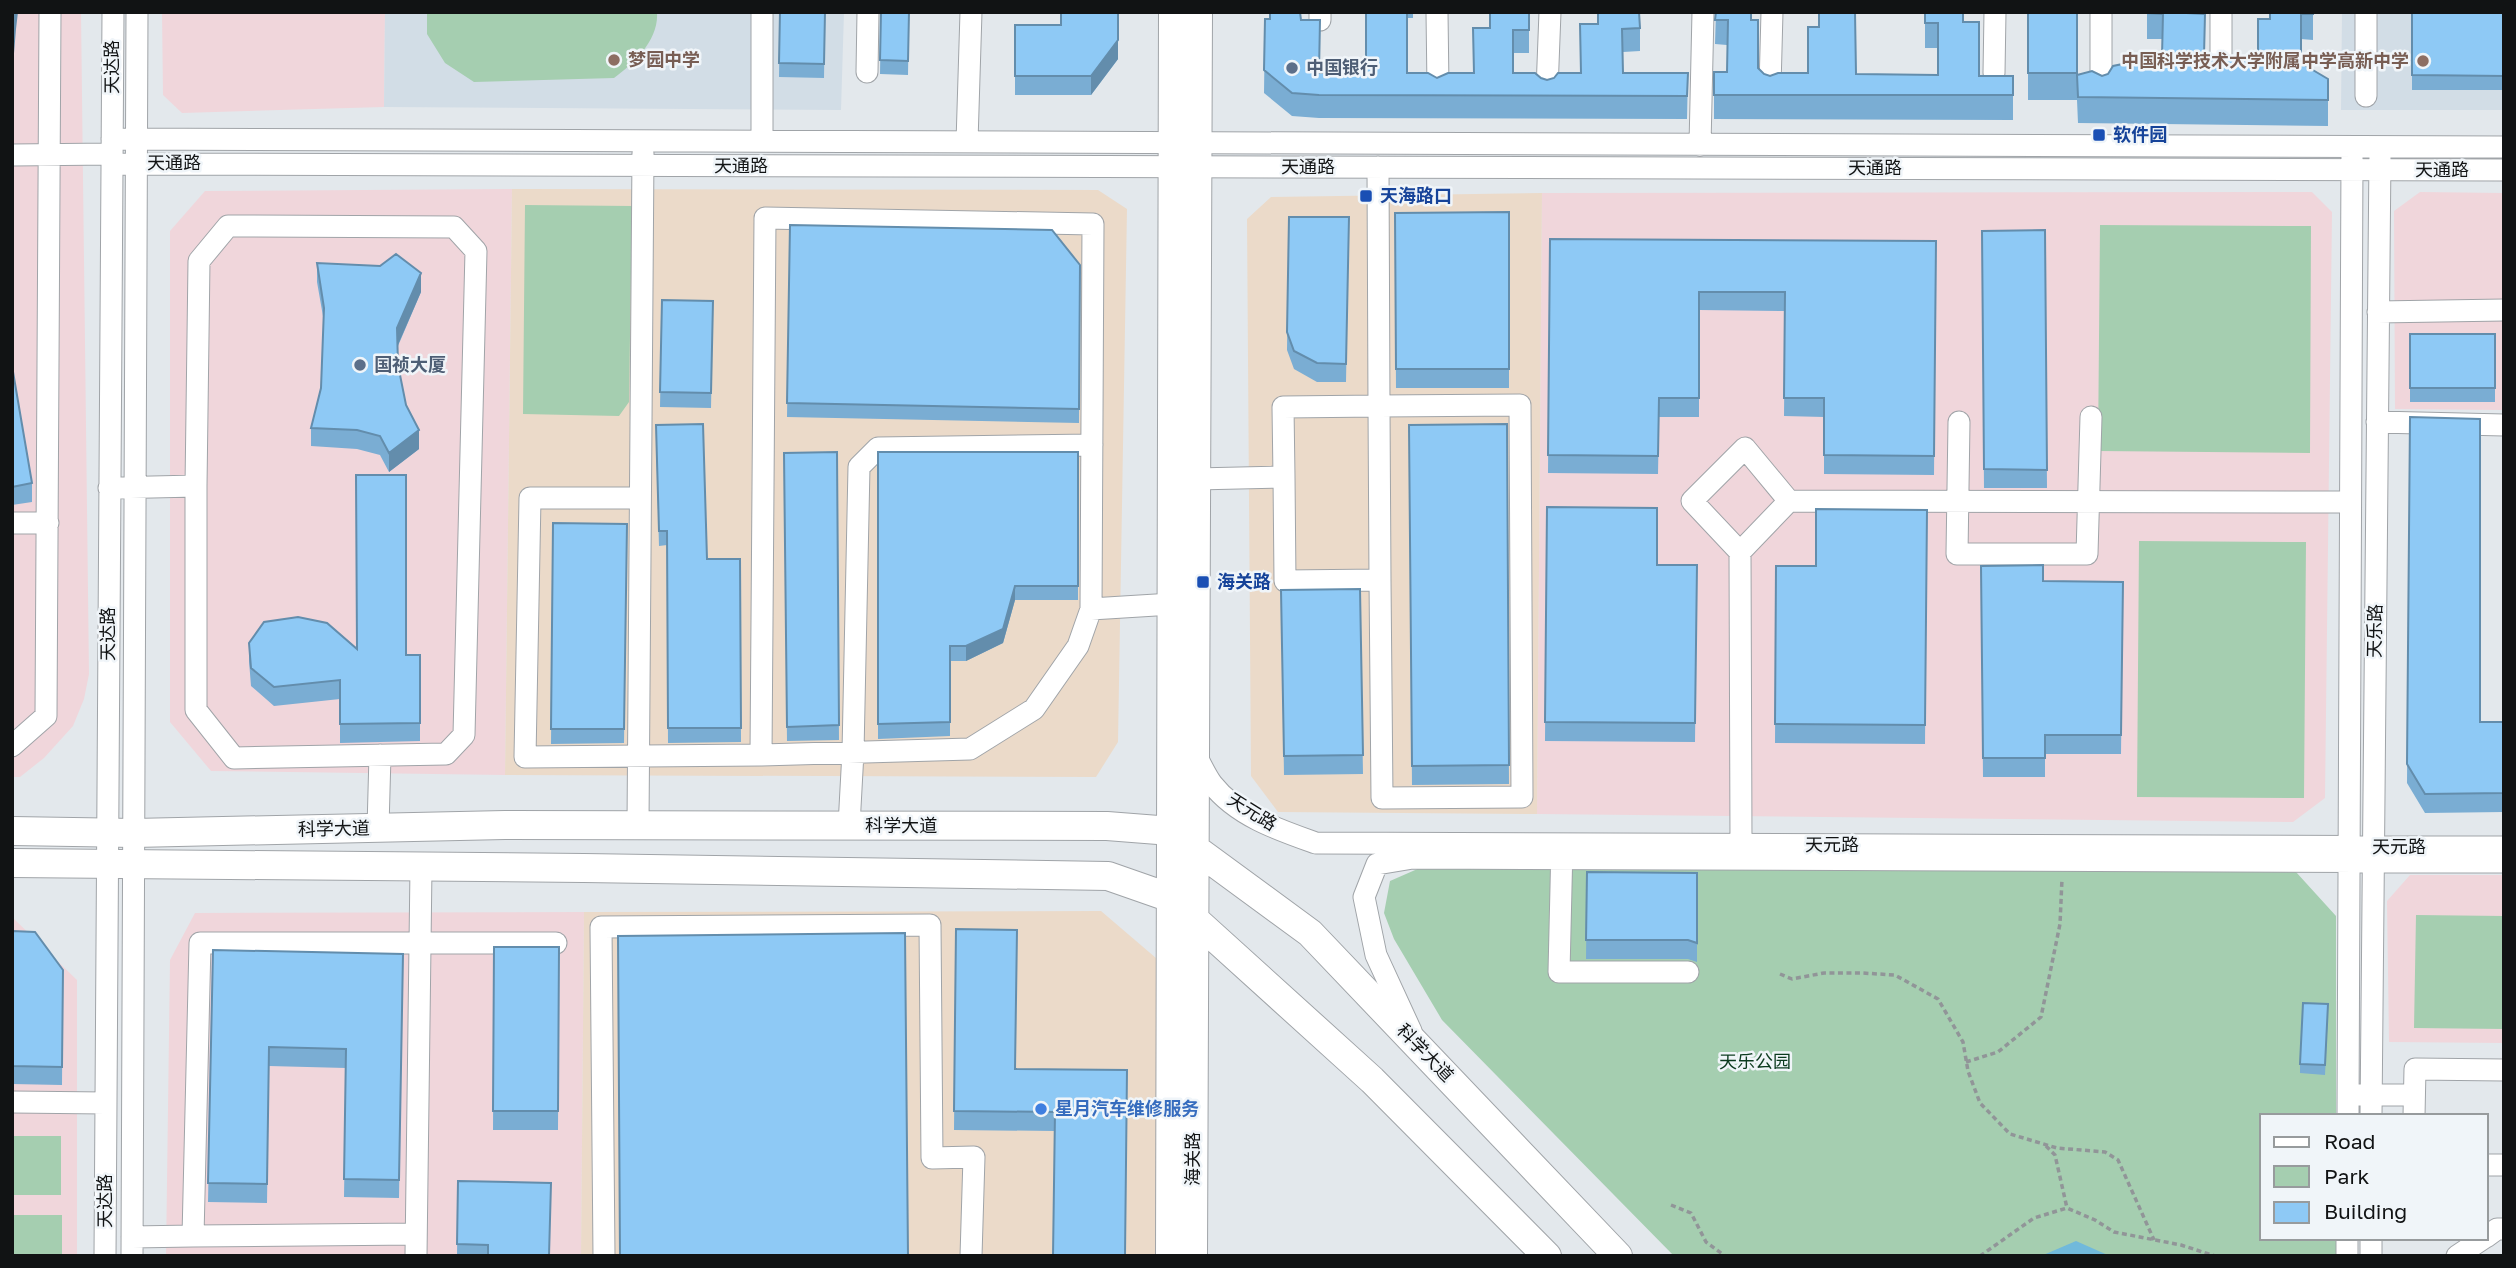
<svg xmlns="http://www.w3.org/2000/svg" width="2516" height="1268" font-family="'Golos Text','Noto Sans SC',sans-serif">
<rect width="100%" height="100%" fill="#e3e8ec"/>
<!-- commercial -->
<path fill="#f0d6db" d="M12 12H81L89 674 84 699 73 726 44 758 20 777H12Z
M162 12H385L384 107 182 113 163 95Z
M512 189 505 775 211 771 170 722V231L205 191Z
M2312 192 2332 212 2325 798 2293 822 1537 814 1542 193Z
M2420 192 2504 193V410L2395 409 2394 211Z
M2410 875H2504V1043L2389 1042 2387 901Z
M584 912 581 1256H166L170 960 195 913Z
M12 917 77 980V1256H12Z"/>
<!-- industrial -->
<path fill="#ebdac9" d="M512 189 1098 190 1127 209 1118 742 1096 777 505 775Z
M1542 193 1537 814 1278 812 1251 776 1247 219 1271 197Z
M1101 911 1163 964 1160 1256H581L584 912Z"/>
<!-- built -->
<path fill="#d2dde6" d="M385 12H844L841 110 384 107Z
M2342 12H2504V110H2341Z"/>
<!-- green -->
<path fill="#a5ceb0" d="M427 12H657C659 40 634 63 614 78L474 82 445 63 427 34Z
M525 205 632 206 629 402 619 416 523 414Z
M2100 225 2311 226 2310 453 2098 451Z
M2139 541 2306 542 2304 798 2137 797Z
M1422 867 2296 872 2336 916V1116H2262V1238H2336V1256H1674L1442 1020 1394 939 1384 913 1390 881Z
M2416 915 2504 916V1029L2414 1028Z
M12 1136H61V1195H12Z
M12 1215H62V1256H12Z"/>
<!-- water -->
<path fill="#71b9db" d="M2076 1241 2110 1256H2041Z"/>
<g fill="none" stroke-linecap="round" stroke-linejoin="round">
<!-- minor casing -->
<g stroke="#a0a4a8" stroke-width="23">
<path id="minor" d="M762 12V141
M1320 12V20
M1437 12 1438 88
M2366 12V96
M2221 61V12
M867 72 868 12
M1994 73 1995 12
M1770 87 1772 12
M2101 88V12
M1547 90 1550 12
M112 139 2504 147
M967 142 971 12
M1700 145 1703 12
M12 155 112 154
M112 164 2504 170
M2378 312 2504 310
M1959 422 1957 554H2087L2091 417
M2377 422 2504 425
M1284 477 1285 581 1380 580 1379 406 1520 405 1522 797 1382 798 1380 580
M1196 479 1284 477 1283 407 1379 406 1378 167
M109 488 196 486 199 261 228 226 454 227 476 251 464 735 446 754 234 758 196 710V486
M640 498H530L525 757 761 755
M1789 501 1745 448 1692 501 1740 552 1789 501 2350 502
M12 523H48
M1740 552 1741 844
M1091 609 1078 646 1034 709 970 749 761 755 765 218 1093 224 1091 609 1172 604
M12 746 46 716 50 12
M1196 755C1201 765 1206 776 1212 784 1237 816 1279 830 1316 843L2504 847
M638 825 643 153
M849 826 853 752 859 467 878 448 1092 445
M378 828 380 755
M1562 845 1559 972H1688
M1411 1031 1376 955 1364 897 1377 864 1413 858 2504 862
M2357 1095H2414
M12 1102 105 1103
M2348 1116 2352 156
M2371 1116 2380 155
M2414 1116 2415 1069 2504 1070
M2486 1165H2504
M193 1236 416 1234
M132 1237 193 1236 200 943H556
M2486 1237 2497 1229H2504
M105 1256 113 12
M132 1256 137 12
M416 1256 421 867
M604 1256 601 927 930 925 932 1158 974 1157 971 1256
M2347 1256V1238
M2371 1256V1238
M2457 1256 2484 1238"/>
</g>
<!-- major casing -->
<g stroke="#a0a4a8" stroke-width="30">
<path id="major" d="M12 831 134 833 505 825 1107 826 1171 831 1310 933 1618 1256
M12 863 584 868 1108 876 1171 898 1372 1080 1547 1256
M1170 1256 1173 12
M1193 1256 1198 12"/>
</g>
<!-- path -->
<path stroke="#919598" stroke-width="3.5" stroke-dasharray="5 3.5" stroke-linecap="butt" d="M1780 974 1792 979 1824 973H1862L1895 975 1938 999 1963 1042 1968 1071 1980 1103 2010 1134 2057 1148 2105 1152 2118 1160 2154 1240
M1966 1062 1998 1052 2041 1017 2060 924 2062 879
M2046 1146 2055 1155 2067 1208
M1671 1205 1691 1213 1706 1242 1725 1256
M1980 1256 2034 1218 2067 1208 2095 1220 2114 1232 2181 1245 2215 1256"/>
<!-- minor -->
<use href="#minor" stroke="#fff" stroke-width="21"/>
<!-- major -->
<use href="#major" stroke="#fff" stroke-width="28"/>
</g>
<!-- wall -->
<path fill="#7aadd3" d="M780 12H825L824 78 779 77Z
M881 12H909L908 75 880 74Z
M1366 12H1413V18H1407V73L1437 78 1473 73 1490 28 1529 12V53H1513V73L1547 80 1581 73 1580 24 1640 28V51L1623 52V73H1688L1687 119 1319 118 1292 116 1264 93 1265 19 1301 20 1320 43 1319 73H1366Z
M1716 12 1751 20 1758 68 1764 74 1770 76 1856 74 1938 75V48H1925V12L1963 22 1979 76H2013V120L1714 119V72H1727V45L1715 44Z
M2028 12H2077V75L2102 76 2162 56V39H2147V12H2188L2204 56 2258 62 2270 19 2313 12V40L2301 39V63L2328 100V126L2078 123 2077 100H2028Z
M2412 12H2504V90H2412Z
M1015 25 1118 59 1091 95H1015Z
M1509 212V388H1396L1395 213Z
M1289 217H1349L1346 382H1317L1294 369 1287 350Z
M790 225 1080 265 1079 423 787 417Z
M2045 230 2047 488H1984L1982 231Z
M1550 239 1936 241 1934 475 1824 474V417L1784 416 1785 311 1699 310V417H1659L1658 474 1548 473Z
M317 263 421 292 398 346V365L406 405 419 449 389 472 380 455 357 449 311 446V428L321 388 324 322 317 282Z
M662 300 713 301 711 408 660 407Z
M2410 334H2495V402H2410Z
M12 366 32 483V502L12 505Z
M2410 417 2480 722H2504V812L2425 813 2407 783Z
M1507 424 1509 784 1412 785 1409 425Z
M656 439 707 559H740L741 742 668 743 667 545 659 546Z
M837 452 839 740 787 741 784 453Z
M878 452H1078V600H1015L1003 643 966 661H950V736L878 739Z
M1547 507 1657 565H1697L1695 742 1545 741Z
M1927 510 1925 744 1775 743 1776 566H1816Z
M553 523 627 524 624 743 551 744Z
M1981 566 2043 581 2123 582 2121 754H2045V777H1983Z
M1360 589 1363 774 1284 775 1281 590Z
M249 643 357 649 406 655H420V741L340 743V699L274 706 251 686 249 661Z
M1587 872 1697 873V962L1688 959H1586Z
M956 929 1015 1069 1127 1070 1055 1131 954 1130Z
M12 931 63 970 62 1085 12 1084Z
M494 947H559L558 1130H493Z
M213 950 403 954 399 1198 344 1197 346 1068 269 1066 267 1203 208 1202Z
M2328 1014 2325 1075 2300 1073V1064Z
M458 1181 549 1256H457Z"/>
<!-- shaded-wall -->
<path fill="#638dac" d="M15 12H18L16 29 12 78V59Z
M1118 40V59L1091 95V76Z
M421 273V292L397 347V328Z
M419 430V449L389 472V453Z
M1015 586V600L1003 643 966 661V646Z"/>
<!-- building -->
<path fill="#8ec9f5" stroke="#638dac" stroke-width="2" d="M12 12H15L12 59Z
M780 12H825L824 64 779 63Z
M881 12H909L908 61 880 60Z
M1061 12H1118V40L1091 76H1015V25H1061Z
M1270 12H1300L1301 20H1320L1319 73H1366V12H1407V73H1428L1437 78 1448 73H1474L1473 28H1490V12H1529V30H1513V73H1535L1541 78 1547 80 1554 78 1558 73H1581L1580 24H1598V12H1639L1640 28 1622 29 1623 73H1688L1687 96 1319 95 1292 93 1264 70 1265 19H1270Z
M1716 12H1751V20H1758V68L1764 74 1770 76 1778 73H1808V27H1819V12H1855L1856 74 1938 75V23H1925V12H1963V22H1979V76H2013V95H1714V72H1727L1728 20H1715Z
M2028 12H2077V73H2028Z
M2147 12H2187V13L2205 14 2204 56 2258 62V19H2270V12H2313V14H2301V63L2328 79V100L2078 97 2077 75 2092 71 2102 76 2108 74 2113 66 2162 56 2163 14 2147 13Z
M2412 12H2504V76L2412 75Z
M1509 212V369H1396L1395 213Z
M1289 217H1349L1346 364 1317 363 1294 351 1287 332Z
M790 225 1052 230 1080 265 1079 409 787 403Z
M2045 230 2047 470 1984 469 1982 231Z
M1550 239 1936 241 1934 456 1824 455V398H1784L1785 292H1699V398H1659L1658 456 1548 455Z
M396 254 421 273 397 328 398 365 406 405 419 430 389 453 380 436 357 430 311 428 321 388 324 308 317 263 380 266Z
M662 300 713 301 711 393 660 392Z
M2410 334H2495V388H2410Z
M12 366 32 483 12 487Z
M2410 417 2480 419V722H2504V793L2425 794 2407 764Z
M703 424 707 559H740L741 728H668L667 531H659L656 425Z
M1507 424 1509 765 1412 766 1409 425Z
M837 452 839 725 787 727 784 453Z
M878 452H1078V586H1015L1003 629 966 646H950V722L878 724Z
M356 475H406V655H420V723L340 724V680L274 687 251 668 249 643 264 622 298 617 327 623 357 649Z
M1547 507 1657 508V565H1697L1695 723 1545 722Z
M1816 509 1927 510 1925 725 1775 724 1776 566H1816Z
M553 523 627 524 624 729H551Z
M2043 565V581L2123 582 2121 735H2045V758H1983L1981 566Z
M1360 589 1363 755 1284 756 1281 590Z
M1587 872 1697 873V943L1688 940H1586Z
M956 929 1017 930 1015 1069 1127 1070 1125 1256H1053L1055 1112 954 1111Z
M12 931 35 932 63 970 62 1067 12 1066Z
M905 933 908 1256H620L618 936Z
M494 947H559L558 1111H493Z
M213 950 403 954 399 1180 344 1179 346 1049 269 1047 267 1184 208 1183Z
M2303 1003 2328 1004 2325 1065 2300 1064Z
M458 1181 551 1183 549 1256H488V1245L457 1244Z"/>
<!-- markers -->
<g fill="#8d6e63" stroke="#f0f5f9" stroke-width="2.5">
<circle cx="614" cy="60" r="7"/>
<circle cx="2423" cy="61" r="7"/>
</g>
<g fill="#5c6f8a" stroke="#f0f5f9" stroke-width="2.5">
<circle cx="1292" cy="68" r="7"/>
<circle cx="360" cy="365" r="7"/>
</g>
<g fill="#1a4fb4" stroke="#f0f5f9" stroke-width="2.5">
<rect x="2092" y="128" width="14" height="14" rx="3.5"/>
<rect x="1359" y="189" width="14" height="14" rx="3.5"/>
<rect x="1196" y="575" width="14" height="14" rx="3.5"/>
</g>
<circle fill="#3f7fe0" stroke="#f0f5f9" stroke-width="2.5" cx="1041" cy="1109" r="7"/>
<g text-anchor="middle" stroke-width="5" stroke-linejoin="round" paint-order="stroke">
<!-- education labels -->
<g font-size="18" font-weight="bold" fill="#785e54" stroke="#f0f5f9" text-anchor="start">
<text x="628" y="66">梦园中学</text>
<text x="2409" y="67" text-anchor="end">中国科学技术大学附属中学高新中学</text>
</g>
<!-- street labels -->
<g font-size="18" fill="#111314" stroke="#f0f5f9">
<text transform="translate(112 67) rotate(-90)" y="6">天达路</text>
<text x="174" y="169">天通路</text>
<text x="741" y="172">天通路</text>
<text x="1308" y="173">天通路</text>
<text x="1875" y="174">天通路</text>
<text x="2442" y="176">天通路</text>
<text transform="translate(2375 631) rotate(-89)" y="6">天乐路</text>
<text transform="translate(108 634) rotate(-90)" y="6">天达路</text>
<text transform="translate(1252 812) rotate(32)" y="6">天元路</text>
<text x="901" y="832">科学大道</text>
<text transform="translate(334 829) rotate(-1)" y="6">科学大道</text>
<text x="1832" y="851">天元路</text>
<text x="2399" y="853">天元路</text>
<text transform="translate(1425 1053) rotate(46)" y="6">科学大道</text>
<text transform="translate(1193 1159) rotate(-90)" y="6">海关路</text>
<text transform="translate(105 1201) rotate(-90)" y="6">天达路</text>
</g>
<!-- service labels -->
<g font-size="18" font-weight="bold" fill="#4e5e75" stroke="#f0f5f9" text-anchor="start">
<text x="1306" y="74">中国银行</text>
<text x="374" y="371">国祯大厦</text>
</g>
<!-- transit labels -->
<g font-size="18" font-weight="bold" fill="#164399" stroke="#f0f5f9" text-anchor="start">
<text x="2113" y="141">软件园</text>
<text x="1380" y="202">天海路口</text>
<text x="1217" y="588">海关路</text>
</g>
<!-- park labels -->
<g font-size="18" fill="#0b3a1e" stroke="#f0f5f9">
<text x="1755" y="1068">天乐公园</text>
</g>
<!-- shop labels -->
<g font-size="18" font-weight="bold" fill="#366cbe" stroke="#f0f5f9" text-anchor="start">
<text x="1055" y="1115">星月汽车维修服务</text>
</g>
</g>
<!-- border -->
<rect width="2516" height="1268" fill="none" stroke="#111314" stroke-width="28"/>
<!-- legend -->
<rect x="2260" y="1114" width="228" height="126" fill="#f0f5f9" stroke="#979b9d" stroke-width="2"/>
<rect x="2274" y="1137" width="35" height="10" fill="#ffffff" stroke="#979b9d" stroke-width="2"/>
<text x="2324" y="1149" font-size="21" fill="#111314">Road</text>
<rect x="2274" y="1166" width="35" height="21" fill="#a5ceb0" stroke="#979b9d" stroke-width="2"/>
<text x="2324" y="1184" font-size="21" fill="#111314">Park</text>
<rect x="2274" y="1202" width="35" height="21" fill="#8ec9f5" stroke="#979b9d" stroke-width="2"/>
<text x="2324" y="1219" font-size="21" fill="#111314">Building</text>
</svg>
